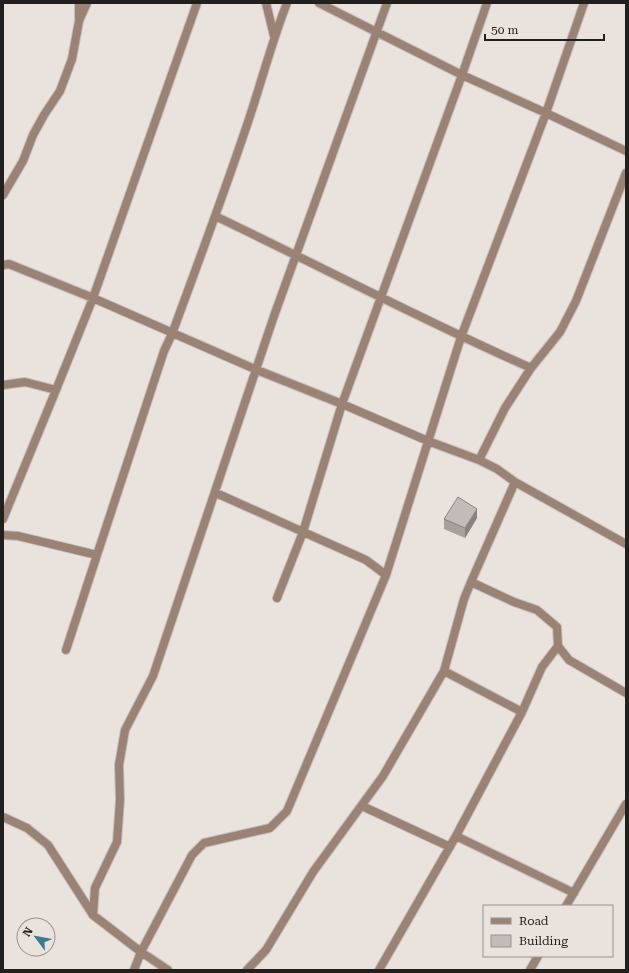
<svg xmlns="http://www.w3.org/2000/svg" width="629" height="973" font-family="'Roboto Serif',serif">
<rect width="100%" height="100%" fill="#e9e2dd"/>
<g fill="none" stroke-linecap="round" stroke-linejoin="round">
<!-- minor casing -->
<g stroke="#c5bfbb" stroke-width="10">
<path id="minor" d="M79 3V18
M266 3 274 36
M319 3 462 75 546 113 626 151
M3 195 23 161 33 135 44 115 60 91 72 59 79 21 87 3
M215 216C320 266 424 321 531 368
M3 265 9 264 93 298 257 370 342 404 428 441 479 460 497 469 515 482 626 544
M3 385 25 382 56 390 3 519
M56 390 93 298 197 3
M479 460 505 408 531 368 560 332 576 301 626 173
M216 493 366 560 386 575 461 337 546 113 584 3
M3 535 18 536 97 555 164 351 172 334C198 263 225 191 249 119 262 80 272 41 287 3
M471 582 514 602 537 610 557 627 558 646 569 660 626 693
M277 598 303 532 342 404 462 75 487 3
M66 650 97 555
M444 671 522 712
M362 806 450 847
M3 817 27 828 48 845 93 915 141 952 168 970
M456 836 574 893
M566 906 626 804
M93 915 95 888 117 842 120 800 119 765 125 730 153 676 274 316 387 3
M134 970 141 952 192 855 204 843 270 828 287 811 386 575
M247 970 266 950 313 872 383 776 444 671 464 599 471 582 515 482
M379 970 456 836 522 712 542 667 558 646
M530 970 538 956"/>
</g>
<!-- minor -->
<use href="#minor" stroke="#9a8375" stroke-width="8"/>
</g>
<!-- wall -->
<path fill="#a7a19d" d="M477 518 465 538 444 529V519Z"/>
<!-- shaded-wall -->
<path fill="#888380" d="M477 509V518L465 538V528Z"/>
<!-- building -->
<path fill="#c2bbb7" stroke="#888380" d="M458 497 477 509 465 528 444 519Z"/>
<!-- border -->
<rect width="629" height="973" fill="none" stroke="#22201e" stroke-width="8"/>
<!-- legend -->
<rect x="483" y="905" width="130" height="52" fill="#e9e2dd" stroke="#999491"/>
<rect x="491" y="918" width="20" height="6" fill="#9a8375" stroke="#999491"/>
<text x="519" y="925" font-size="12" fill="#22201e">Road</text>
<rect x="491" y="935" width="20" height="12" fill="#c2bbb7" stroke="#999491"/>
<text x="519" y="945" font-size="12" fill="#22201e">Building</text>
<!-- north arrow -->
<g transform="translate(36 937) rotate(302)"><circle r="19" fill="#e9e2dd" stroke="#999491"/>
<path d="M0-3L7 15L0 10L-7 15Z" fill="#3b7c8e"/>
<text y="-6" font-size="11" font-weight="bold" text-anchor="middle" fill="#22201e">N</text>
</g>
<!-- scale -->
<path d="M485 34v6h119v-6" fill="none" stroke="#22201e" stroke-width="2"/>
<text x="491" y="34" font-size="12" fill="#22201e" stroke="#e9e2dd" stroke-width="3" paint-order="stroke">50 m</text>
</svg>
